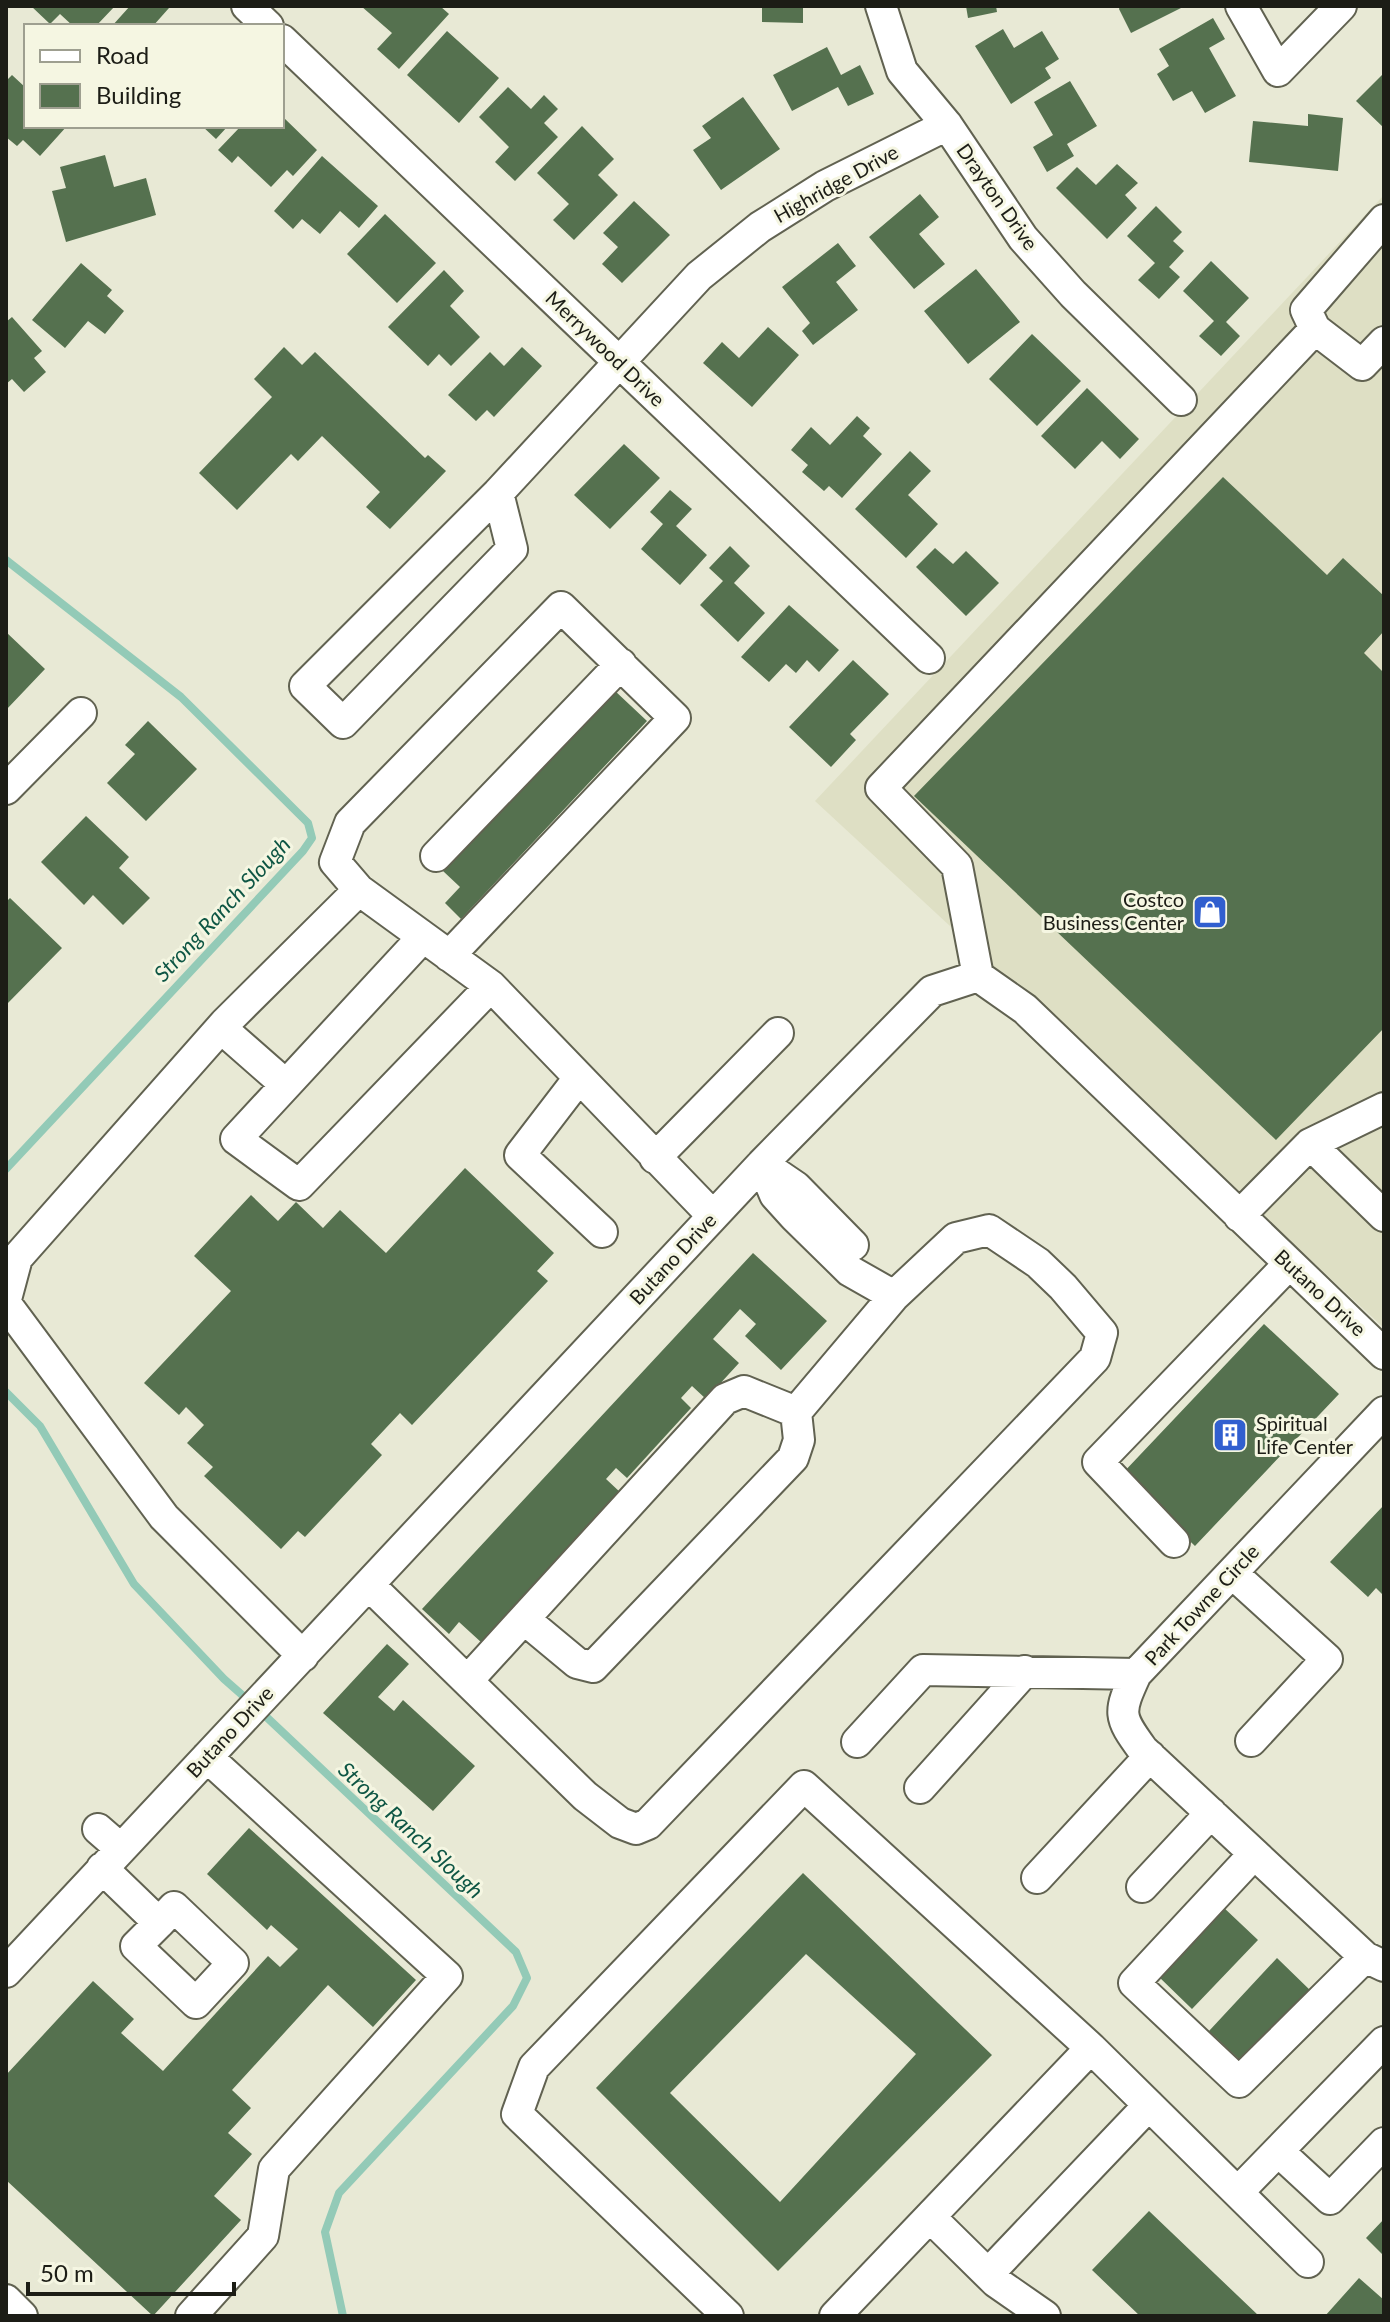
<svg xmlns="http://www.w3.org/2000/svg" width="1390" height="2322" font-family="Lato,sans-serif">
<rect width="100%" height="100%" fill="#e8e9d5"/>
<!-- built -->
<path fill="#dedfc4" d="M1384 195V1328L815 801Z"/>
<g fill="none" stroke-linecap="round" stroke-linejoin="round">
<!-- stream -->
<path stroke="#93cab7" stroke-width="8" d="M6 560 181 697 308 823 312 838 303 851 6 1169
M6 1392 40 1426 134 1584 224 1679 249 1701
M259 1710 516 1952 527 1978 513 2006 339 2193 325 2232 343 2316"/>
</g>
<!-- building -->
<path fill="#55714f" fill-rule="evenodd" d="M31 6H115L96 26H73L60 14 50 24Z
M130 6H167L169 8 153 26H112Z
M361 6H440L449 14 399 69 377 49 392 33Z
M762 6H803V23L762 22Z
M966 6H996L997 12 968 18Z
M1120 6H1185L1131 33 1119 9Z
M1213 18 1225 39 1209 48 1236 96 1205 113 1192 91 1173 101 1157 74 1169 66 1159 49Z
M1003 29 1014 48 1042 31 1059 59 1045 68 1051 78 1011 104 975 46Z
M447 31 499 78 459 123 407 75Z
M827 47 841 75 860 65 874 94 848 106 838 87 792 111 773 75Z
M1384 73V128L1356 101Z
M12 75 26 88V126H67L40 156 23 140 17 146 6 137V81Z
M1070 81 1097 126 1067 144 1074 156 1047 172 1033 147 1053 135 1034 102Z
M508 87 531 109 544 95 558 109 544 123 558 137 515 181 495 162 509 147 479 117Z
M743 97 780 149 721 190 693 150 711 138 702 126Z
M1308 114 1343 118 1338 171 1249 162 1253 121 1308 126Z
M282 116 317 150 293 176 287 170 271 187 238 156 232 163 218 150 241 126H282Z
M202 126H228L216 139Z
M582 126 614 159 598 175 618 195 574 240 553 220 569 204 537 173Z
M105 155 114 187 146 178 156 215 66 242 52 191 66 188 60 167Z
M322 156 378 206 359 228 340 211 320 234 302 219 293 229 274 211Z
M1117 164 1138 183 1125 195 1137 208 1107 239 1056 188 1077 167 1096 185Z
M920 194 939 217 919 234 945 264 914 289 869 237Z
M634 201 670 235 622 283 602 264 618 247 603 233Z
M1156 206 1182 232 1173 241 1184 251 1169 267 1180 277 1159 299 1138 280 1155 263 1127 236Z
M385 214 436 263 397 303 347 254Z
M838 243 856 266 836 282 858 310 813 345 802 331 810 323 782 287Z
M1211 261 1249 298 1226 322 1240 336 1221 356 1199 336 1214 321 1183 291Z
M81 263 112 290 107 296 124 311 105 334 88 321 65 348 32 320Z
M976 269 1020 322 968 364 924 311Z
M444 270 464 291 450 306 480 337 451 366 439 354 428 366 388 327Z
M12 317 42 351 34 358 46 372 24 392 12 379 6 384V322Z
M768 327 799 355 752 407 703 363 722 342 739 358Z
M1032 334 1081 381 1037 426 989 379Z
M284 347 302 365 315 352 425 458 428 455 446 471 390 529 366 507 380 492 322 436 298 461 291 454 237 510 199 473 272 397 254 379Z
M522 347 542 366 494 417 487 410 476 421 448 395 490 352 504 366Z
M1087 388 1139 439 1120 459 1102 441 1075 469 1041 436Z
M857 416 870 428 863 436 882 454 842 498 829 486 824 491 802 472 808 465 791 450 811 427 830 445Z
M624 444 660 478 610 529 574 495Z
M910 451 931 471 908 495 938 524 906 558 855 509Z
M1223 477 1327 575 1343 558 1384 596V631L1364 653 1384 673V1028L1276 1140 914 796Z
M670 490 692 509 676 526 707 555 680 585 641 549 663 524 650 512Z
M730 546 750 566 734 583 765 613 738 642 700 605 723 581 709 568Z
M935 548 953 564 966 551 999 583 966 616 916 567Z
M789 605 839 650 819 672 807 660 796 673 786 664 769 682 741 657Z
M6 632 45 669 6 710Z
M853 660 889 694 850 734 856 740 831 767 789 727Z
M614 690 647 721 461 919 445 903 460 887 443 871Z
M148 721 197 769 146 821 107 783 135 754 125 745Z
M86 816 129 857 119 868 150 898 123 925 93 895 84 905 41 862Z
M10 898 62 948 6 1005V902Z
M465 1168 554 1253 537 1271 548 1281 412 1425 400 1413 371 1444 382 1455 305 1537 298 1531 281 1549 204 1476 213 1467 187 1443 204 1425 186 1407 179 1415 144 1383 231 1291 194 1256 251 1195 278 1221 296 1202 323 1228 340 1210 386 1253Z
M753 1253 827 1321 781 1370 745 1336 756 1324 740 1309 713 1339 739 1363 706 1399 692 1386 681 1398 691 1408 627 1478 616 1468 606 1479 621 1493 482 1643 459 1622 449 1634 422 1609Z
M1264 1324 1339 1394 1195 1546 1121 1475Z
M1384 1505V1596L1376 1588 1368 1597 1330 1562Z
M387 1644 409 1664 378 1697 394 1711 403 1700 475 1766 433 1811 323 1713Z
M249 1828 416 1980 373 2027 328 1985 232 2090 251 2108 228 2133 252 2154 214 2196 241 2220 153 2316 6 2180V2075L93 1981 134 2019 121 2033 163 2071 268 1956 280 1967 298 1949 271 1925 267 1930 207 1874Z
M803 1873 992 2055 778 2271 596 2088ZM806 1954 916 2054 780 2202 670 2093Z
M1222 1906 1258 1940 1192 2009 1157 1975Z
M1277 1958 1313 1993 1245 2065 1209 2031Z
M1149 2211 1259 2316H1140L1092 2270Z
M1384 2219V2256L1366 2238Z
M1359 2278 1384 2300V2316H1325Z"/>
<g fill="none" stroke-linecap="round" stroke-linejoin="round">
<!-- minor casing -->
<g stroke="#616251" stroke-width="34">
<path id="minor" d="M247 6 268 26
M881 6 902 71 947 125 1023 238 1073 294 1181 400
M1241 6 1278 71 1341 6
M282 40 929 658
M1315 329 1362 365 1384 342
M498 493 512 549 343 723 305 686Z
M498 493 699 276 760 227 825 186 947 125
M6 789 81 713
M436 856 621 664
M359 890 335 862 350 823 561 607 675 718 449 956
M423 937 236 1139 299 1185 491 986
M978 976 957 866 881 788 1315 329 1306 310 1384 220
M221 1028 286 1085
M579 1078 520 1155 602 1232
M1310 1144 1384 1108
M655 1158 778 1033
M762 1164 775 1195 794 1216 850 1271 894 1296
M774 1172 796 1187 853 1245
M1239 1216 1310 1144 1384 1216
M6 1299 17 1258 225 1023 359 890 491 986 713 1216
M6 1304 164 1517 303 1656
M1384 1412 1136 1674C1118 1713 1118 1716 1143 1750L1365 1957 1384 1966
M1174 1542 1098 1462 1289 1264
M1232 1573 1327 1659 1251 1741
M369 1585 585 1796 620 1823 636 1829 648 1824 1095 1358 1102 1333 1063 1287 1038 1263 989 1230 956 1238 894 1296 796 1412 799 1440 793 1458 593 1667 577 1663 524 1619
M468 1680 725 1399 744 1391 796 1412
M857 1742 923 1670 1136 1674
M920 1788 1025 1671
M98 1829 121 1849
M1254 1854 1134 1983 1239 2082 1365 1957
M102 1868 159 1923 174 1907 233 1963 196 2003 136 1946 159 1923
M1037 1878 1150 1756
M1142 1887 1211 1813
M6 1972 762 1164 932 991 978 976 1025 1009 1384 1354
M1278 2151 1330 2199 1384 2143
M1238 2192 1384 2042
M930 2217 996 2282 1045 2316
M988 2274 1149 2105
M6 2300 22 2316
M191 2316 263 2236 274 2169 447 1976 207 1757
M728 2316 517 2114 534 2067 804 1786 1091 2048 1308 2262
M835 2316 1091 2048"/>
</g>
<!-- minor -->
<use href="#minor" stroke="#fff" stroke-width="30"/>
</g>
<!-- icons -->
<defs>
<g id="shop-square" transform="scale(1.8)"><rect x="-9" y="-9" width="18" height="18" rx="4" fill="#315fcf" stroke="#f5f6e2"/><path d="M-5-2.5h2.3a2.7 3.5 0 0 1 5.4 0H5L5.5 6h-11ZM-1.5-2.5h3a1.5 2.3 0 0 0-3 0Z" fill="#fff"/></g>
<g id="building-square" transform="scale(1.8)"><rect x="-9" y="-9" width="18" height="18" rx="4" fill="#315fcf" stroke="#f5f6e2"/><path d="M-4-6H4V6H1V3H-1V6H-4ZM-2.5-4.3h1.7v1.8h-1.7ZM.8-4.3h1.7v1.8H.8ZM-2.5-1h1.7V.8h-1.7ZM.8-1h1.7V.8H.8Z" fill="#fff"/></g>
</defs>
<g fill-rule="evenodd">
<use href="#shop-square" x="1210" y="912"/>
<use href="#building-square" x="1230" y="1435"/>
</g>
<g text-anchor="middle" stroke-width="6" stroke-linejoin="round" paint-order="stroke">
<!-- street labels -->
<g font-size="20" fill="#1c1d16" stroke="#f5f6e2">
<text transform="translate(836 184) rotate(-29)" y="7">Highridge Drive</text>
<text transform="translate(997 197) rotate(55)" y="7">Drayton Drive</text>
<text transform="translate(605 349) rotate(44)" y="7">Merrywood Drive</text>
<text transform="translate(673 1259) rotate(-47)" y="7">Butano Drive</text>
<text transform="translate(1320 1293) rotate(43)" y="7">Butano Drive</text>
<text transform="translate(1202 1605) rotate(-47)" y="7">Park Towne Circle</text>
<text transform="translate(230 1732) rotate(-47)" y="7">Butano Drive</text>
</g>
<!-- poi labels -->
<g font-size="20" fill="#1c1d16" stroke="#f5f6e2" text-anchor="end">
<text x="1184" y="907">Costco<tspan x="1184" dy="23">Business Center</tspan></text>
<text x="1256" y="1431" text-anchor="start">Spiritual<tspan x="1256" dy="23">Life Center</tspan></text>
</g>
<!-- water labels -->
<g font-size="22" font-style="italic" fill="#0e5644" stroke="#f5f6e2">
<text transform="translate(222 909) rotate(-47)" y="8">Strong Ranch Slough</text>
<text transform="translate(411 1830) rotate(43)" y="8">Strong Ranch Slough</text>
</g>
</g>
<!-- border -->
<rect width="1390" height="2322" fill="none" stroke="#1c1d16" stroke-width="16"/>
<!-- legend -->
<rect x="24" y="24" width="260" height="104" fill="#f5f6e2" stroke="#9e9f90" stroke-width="2"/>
<rect x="40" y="50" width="40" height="12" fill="#ffffff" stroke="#9e9f90" stroke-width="2"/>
<text x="96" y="64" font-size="24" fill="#1c1d16">Road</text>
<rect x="40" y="84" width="40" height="24" fill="#55714f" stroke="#9e9f90" stroke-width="2"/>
<text x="96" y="104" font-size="24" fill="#1c1d16">Building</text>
<!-- scale -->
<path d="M28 2282v12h206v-12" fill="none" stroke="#1c1d16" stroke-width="4"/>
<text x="40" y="2282" font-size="24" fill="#1c1d16" stroke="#f5f6e2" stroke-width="6" paint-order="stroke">50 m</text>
</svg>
